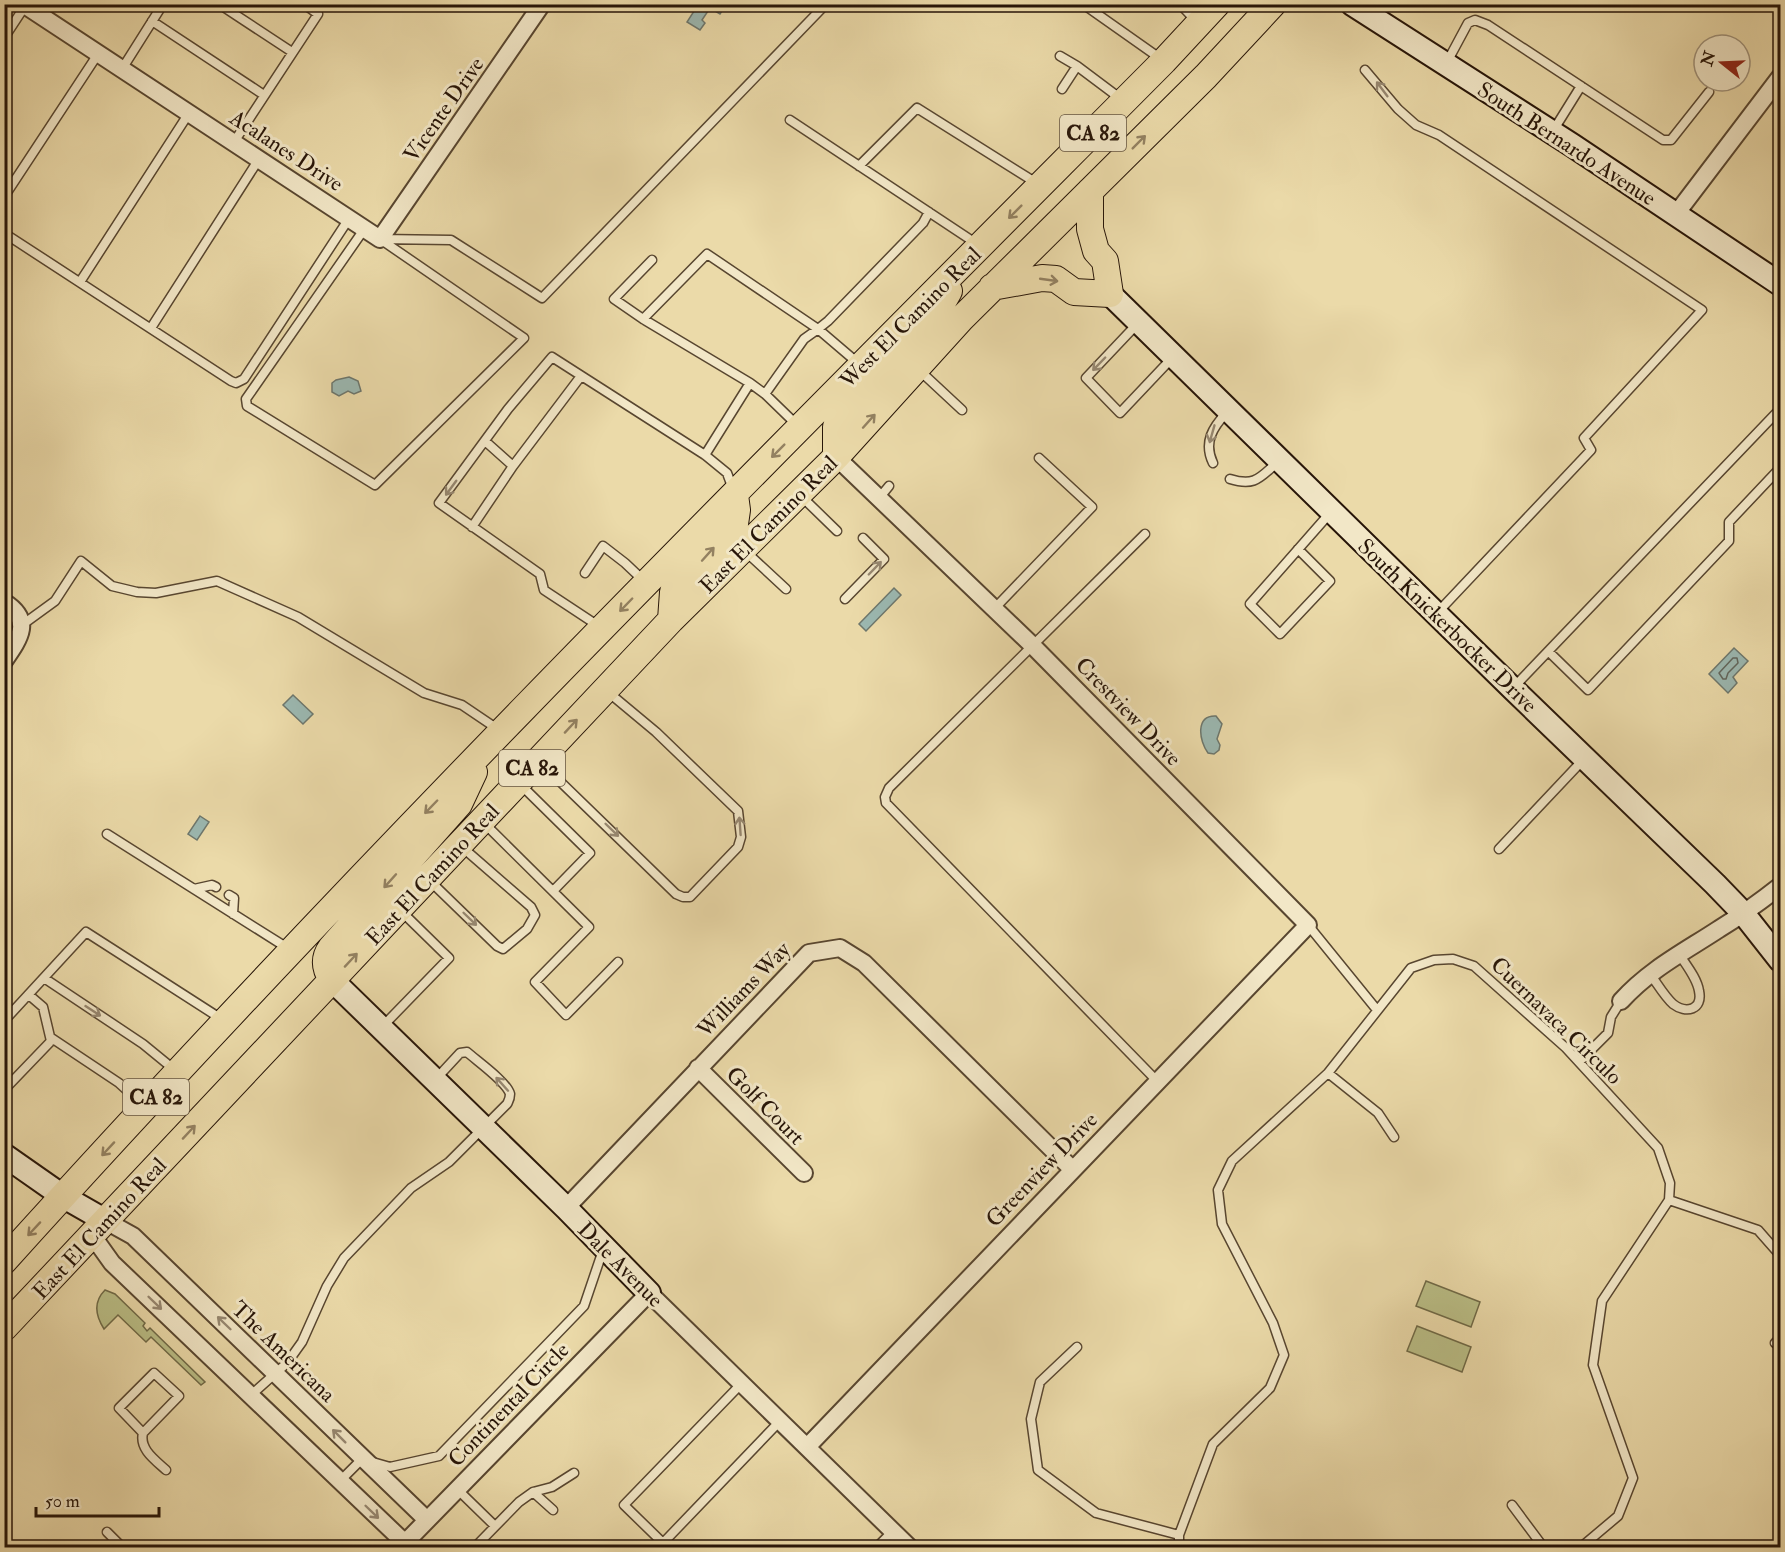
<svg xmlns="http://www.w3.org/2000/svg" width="1785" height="1552" font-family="'IM FELL Double Pica',serif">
<rect width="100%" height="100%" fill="#ebdaa9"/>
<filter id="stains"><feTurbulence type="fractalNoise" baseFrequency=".00333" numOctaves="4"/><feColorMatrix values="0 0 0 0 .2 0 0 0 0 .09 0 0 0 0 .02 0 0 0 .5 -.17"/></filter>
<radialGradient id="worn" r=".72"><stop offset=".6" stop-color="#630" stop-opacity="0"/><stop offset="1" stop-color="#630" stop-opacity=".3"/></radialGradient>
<!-- green -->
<path fill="#babe86" stroke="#706a47" stroke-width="1.5" d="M1426 1281 1480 1302 1471 1327 1416 1306Z
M105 1290 115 1294 145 1323 143 1326 147 1331 150 1328 205 1382 201 1385 151 1337 146 1342 118 1315 104 1329C95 1315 93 1302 105 1290Z
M1417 1326 1471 1347 1462 1372 1407 1351Z"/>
<!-- water -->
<path fill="#9bb8b1" stroke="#6d776d" stroke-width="1.5" d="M698 5V4L726 5 720 14 710 8 702 20 705 23 700 30 687 22Z
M349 377 358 381 361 391 354 394 348 391 339 396 332 392V383L336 380Z
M894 588 901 595 866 631 859 624Z
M1734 648 1748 661 1733 677 1737 683 1728 693 1709 674Z
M293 695 313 714 303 724 283 705Z
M1216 716 1222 724 1217 739 1220 745 1219 750 1214 754 1208 753C1199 741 1195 715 1216 716Z
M200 816 209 822 197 840 188 834Z"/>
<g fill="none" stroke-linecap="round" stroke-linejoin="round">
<!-- shore -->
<path stroke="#61665c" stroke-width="1.5" d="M1733 658H1737L1738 663 1728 673 1726 679H1723L1719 673Z"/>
<!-- lane casing -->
<g stroke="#584630" stroke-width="11">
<path id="lane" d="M219 4 292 52
M1083 4 1161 59
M1180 4 1196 21
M152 21 264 95
M4 38 25 6
M1060 56 1077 66
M1446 64 1468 23 1475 20 1488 25 1663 140H1671L1709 92
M122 69 163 4
M1365 70 1398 109 1416 125 1439 135 1702 310 1584 438 1591 450 1438 612
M1062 89 1077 66 1121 99
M790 120 977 244
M1553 131 1581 86
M234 142 318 14 304 4
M859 166 917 108 1038 184
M4 197 98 54
M365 228 246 399 247 406 375 485 524 338 380 239
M4 233 231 381 236 383 244 379 350 217
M380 239 451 240 542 298 826 4
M652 260 614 299 643 319 750 383
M80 282 189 113
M643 319 707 254 818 329 804 339 765 394 750 383 705 455
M1139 322 1086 378 1120 413 1173 357
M151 328 259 159
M859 364 818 329 828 321 923 223 929 212
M919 370 962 410
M765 394 798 426
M485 441 513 466
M1213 463C1203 442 1213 427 1227 412
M1230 479C1256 487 1260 477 1279 461
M800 495 837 531
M880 497 889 486
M472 527 513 466 581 376
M1145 534 889 788 885 797 886 803 1157 1081
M1298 549 1330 581 1280 634 1250 604 1330 513
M745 551 786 589
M585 573 603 546 625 563 644 581
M845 599 884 559 863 538
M995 608 1092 507 1039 458
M22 625 55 601 81 561 112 586 137 592 156 593 217 581 298 617 424 693 462 705 499 730
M600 627 544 590 540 574 439 503 508 409 552 357 705 455 727 473 733 489
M1549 652 1588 690 1729 541V522L1780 468
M1513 688 1780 409
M541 763 676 894 683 897H690L738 847 741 837 738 811 656 732 608 692
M521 785 590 853 553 891
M484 823 589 927 535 982 566 1015 618 962
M107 834 289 949
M1499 849 1583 760
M430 881 497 946 503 949 527 929 535 915 531 907 462 847
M194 889 212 885 216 887
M229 895 234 898 233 914
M1308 925 1377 1010
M1650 974C1657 983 1664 996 1673 1004 1686 1014 1703 1010 1699 991 1697 978 1686 965 1679 954
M44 978 143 1044 176 1071
M29 995 43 1007 51 1041
M4 1021 86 932 223 1020
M383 1026 449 958 402 912
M1579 1062 1608 1033 1611 1017 1621 1001
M1328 1073 1378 1113 1394 1137
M4 1090 53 1039 119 1083 143 1105
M1669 1200 1758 1230 1780 1255
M1775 1343 1780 1338
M1077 1347 1040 1382 1031 1419 1038 1470 1096 1513 1179 1535
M742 1383 624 1505 663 1543 781 1420
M250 1396 287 1363 302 1342 327 1286 344 1258 411 1188 449 1162 507 1104C509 1100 510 1099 510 1094 507 1082 477 1061 467 1052L460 1053 435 1080
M143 1433 179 1396 154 1373 119 1408 143 1433C139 1449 155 1460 166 1470
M340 1481 362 1459 390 1467 439 1456 584 1306 603 1250
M457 1489 495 1526
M533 1492 553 1510
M1512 1505 1544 1548
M107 1532 123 1548
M474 1548 519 1502 533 1492 552 1487 574 1473
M876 1548 893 1531
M1179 1548V1535L1213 1444 1270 1388 1284 1355 1273 1323 1222 1224 1218 1190 1232 1161 1328 1073 1411 968 1434 960 1453 959 1474 966 1566 1048 1658 1148 1670 1183 1669 1200 1602 1301 1593 1365 1633 1478 1618 1516 1580 1548"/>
</g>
<!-- street casing -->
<g stroke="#584630" stroke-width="20">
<path id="street" d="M23 4 380 239 542 4
M1676 214 1780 77
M4 602C33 620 20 638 4 661
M1621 1001C1650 969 1684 952 1719 929 1740 916 1761 901 1780 886
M698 1068 804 1173
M566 1208 809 953 840 948 864 963 1072 1169
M106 1221 133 1236 427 1520
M92 1235 112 1263 405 1543
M808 1446 1308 925 1032 645 836 457
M400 1548 649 1293 910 1548"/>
</g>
<!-- secondary casing -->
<g stroke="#271508" stroke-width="26">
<path id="secondary" d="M1352 4 1572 145 1780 284
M1110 294 1513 689 1715 884 1743 913 1780 960
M332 980 566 1208 649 1293
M4 1155 64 1197 106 1221"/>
</g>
<!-- primary casing -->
<g stroke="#271508" stroke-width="28">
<path id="primary" d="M992 287 1042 278 1056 279 1074 292 1110 294 1105 261 1096 251 1090 229V191
M836 457V427L841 416 933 319 949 291
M671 620 673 592 735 524 737 510 735 495
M332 980C325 969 323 959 331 948L459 804 474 772
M4 1261C377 848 772 455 1164 61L1217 4
M4 1328 671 620 836 457 961 319 1206 76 1273 4"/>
</g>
<!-- lane -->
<use href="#lane" stroke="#f2e7c7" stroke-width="8"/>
<!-- street -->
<use href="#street" stroke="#f2e7c7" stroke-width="16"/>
<!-- secondary -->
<use href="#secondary" stroke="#f2e7c7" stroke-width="22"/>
<!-- primary -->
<use href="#primary" stroke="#ebdaa9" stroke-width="26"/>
</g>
<!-- one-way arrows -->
<defs><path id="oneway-shaft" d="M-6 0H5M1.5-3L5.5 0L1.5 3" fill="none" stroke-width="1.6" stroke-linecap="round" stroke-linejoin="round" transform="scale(1.5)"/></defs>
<g stroke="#978871">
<use href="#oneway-shaft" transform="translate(1382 89) rotate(-127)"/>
<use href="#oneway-shaft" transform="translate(1099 364) rotate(134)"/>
<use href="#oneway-shaft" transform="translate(1212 434) rotate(106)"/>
<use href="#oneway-shaft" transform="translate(451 488) rotate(126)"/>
<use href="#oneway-shaft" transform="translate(875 568) rotate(-46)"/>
<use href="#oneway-shaft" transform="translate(740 826) rotate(-94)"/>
<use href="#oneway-shaft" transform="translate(612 830) rotate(44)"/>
<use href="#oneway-shaft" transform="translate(470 919) rotate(44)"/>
<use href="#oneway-shaft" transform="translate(93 1011) rotate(33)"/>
<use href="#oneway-shaft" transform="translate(502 1084) rotate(-132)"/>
<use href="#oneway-shaft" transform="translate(155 1303) rotate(44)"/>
<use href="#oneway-shaft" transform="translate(224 1323) rotate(-136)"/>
<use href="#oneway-shaft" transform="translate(339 1436) rotate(-135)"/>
<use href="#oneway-shaft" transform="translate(372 1512) rotate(44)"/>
</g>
<g stroke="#938161">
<use href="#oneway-shaft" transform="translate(1139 142) rotate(-45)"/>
<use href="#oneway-shaft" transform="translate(1015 212) rotate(135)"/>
<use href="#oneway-shaft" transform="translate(1049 280) rotate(8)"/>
<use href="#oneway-shaft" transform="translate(869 421) rotate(-48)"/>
<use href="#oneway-shaft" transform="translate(778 451) rotate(135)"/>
<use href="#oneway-shaft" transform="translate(708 554) rotate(-48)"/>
<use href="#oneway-shaft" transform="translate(626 605) rotate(134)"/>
<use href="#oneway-shaft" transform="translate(571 726) rotate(-47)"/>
<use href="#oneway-shaft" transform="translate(431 807) rotate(134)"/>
<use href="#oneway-shaft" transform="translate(390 881) rotate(132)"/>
<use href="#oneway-shaft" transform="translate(351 960) rotate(-47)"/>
<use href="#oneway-shaft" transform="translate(189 1132) rotate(-47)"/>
<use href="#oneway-shaft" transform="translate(108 1149) rotate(133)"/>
<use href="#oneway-shaft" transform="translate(34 1229) rotate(133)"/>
</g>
<g text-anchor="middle" stroke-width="6" stroke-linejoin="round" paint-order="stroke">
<!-- shield labels -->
<g fill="#f2e7c7" stroke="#645441" stroke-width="1.5">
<rect x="1060" y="115" width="66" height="36" rx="4.5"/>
<rect x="499" y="750" width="66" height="36" rx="4.5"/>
<rect x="123" y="1079" width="66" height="36" rx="4.5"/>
</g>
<g font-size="21" font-weight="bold" fill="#271508">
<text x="1093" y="140">CA 82</text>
<text x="532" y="775">CA 82</text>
<text x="156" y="1104">CA 82</text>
</g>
<!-- street labels -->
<g font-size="22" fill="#271508" stroke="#f2e7c7">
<text transform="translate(443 109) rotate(-55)" y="8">Vicente Drive</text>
<text transform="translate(1567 143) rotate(33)" y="8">South Bernardo Avenue</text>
<text transform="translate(287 150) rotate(33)" y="8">Acalanes Drive</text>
<text transform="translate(910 317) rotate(-45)" y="8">West El Camino Real</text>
<text transform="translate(768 524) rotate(-45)" y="8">East El Camino Real</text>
<text transform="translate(1448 625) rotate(44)" y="8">South Knickerbocker Drive</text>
<text transform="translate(1129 711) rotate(46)" y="8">Crestview Drive</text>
<text transform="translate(432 874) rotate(-47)" y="8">East El Camino Real</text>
<text transform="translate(743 989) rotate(-46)" y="8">Williams Way</text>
<text transform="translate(1557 1020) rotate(44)" y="8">Cuernavaca Circulo</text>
<text transform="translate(766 1105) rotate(45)" y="8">Golf Court</text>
<text transform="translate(1041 1169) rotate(-46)" y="8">Greenview Drive</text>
<text transform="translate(99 1228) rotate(-47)" y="8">East El Camino Real</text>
<text transform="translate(621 1264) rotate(45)" y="8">Dale Avenue</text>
<text transform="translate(284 1351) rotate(44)" y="8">The Americana</text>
<text transform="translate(508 1404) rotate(-46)" y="8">Continental Circle</text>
</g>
</g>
<!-- margin -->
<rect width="1785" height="1552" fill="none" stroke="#ebdaa9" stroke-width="24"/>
<rect x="6" y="6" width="1773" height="1540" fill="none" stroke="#271508" stroke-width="3"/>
<rect x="12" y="12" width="1761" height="1528" fill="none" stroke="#271508" stroke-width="1.5"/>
<!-- north arrow -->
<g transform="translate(1722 63) rotate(288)"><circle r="28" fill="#f2e7c7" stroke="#a1937b" stroke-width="1.5"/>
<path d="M0-4.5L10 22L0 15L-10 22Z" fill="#8f2418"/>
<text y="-9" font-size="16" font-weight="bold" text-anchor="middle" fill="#271508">N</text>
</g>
<!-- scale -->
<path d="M36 1507v9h123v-9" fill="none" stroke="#271508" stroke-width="3"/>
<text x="45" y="1507" font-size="18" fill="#271508" stroke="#f2e7c7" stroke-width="4.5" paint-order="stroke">50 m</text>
<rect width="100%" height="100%" filter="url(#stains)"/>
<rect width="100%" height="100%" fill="url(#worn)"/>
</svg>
